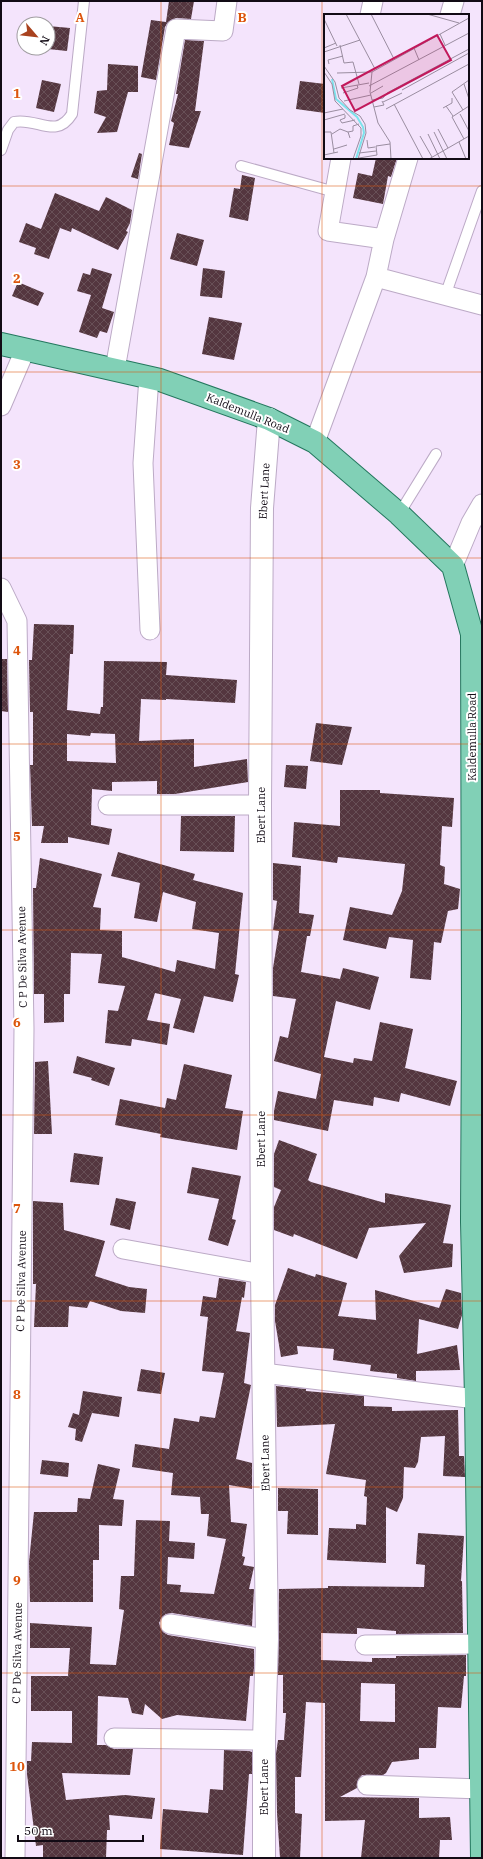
<svg xmlns="http://www.w3.org/2000/svg" width="483" height="1859" font-family="'IBM Plex Serif',serif">
<defs>
<pattern id="building-cross-hatch" width="8" height="8" patternUnits="userSpaceOnUse"><rect width="8" height="8" fill="#54363f"/><path d="M0 0l8 8M0 8l8-8" fill="none" stroke="#685057"/></pattern>
</defs>
<rect width="100%" height="100%" fill="#f4e4fc"/>
<!-- building -->
<path fill="url(#building-cross-hatch)" fill-rule="evenodd" d="M169 1H194L191 19 176 18 168 22 165 27 156 80 141 77 151 20 166 22Z
M48 26 70 28 67 51 48 49Z
M185 40 204 41 195 111H201L189 148 169 145 174 123 171 121 178 94H176Z
M108 64 138 66V92H128L117 132 97 133 106 117 94 113 97 91 107 90Z
M42 80 61 84 54 112 36 108Z
M300 81 325 84V113L296 109Z
M139 153 142 154 138 179 131 177Z
M376 158H397L391 177 388 176 383 204 353 198 358 173 372 176Z
M242 175 255 178 248 221 229 217 234 188 240 189Z
M55 193 99 211 106 197 132 210 130 223 126 231 128 232 118 250 72 228 71 232 60 228 49 259 34 254 36 248 19 242 26 223 41 229Z
M177 233 204 240 197 266 170 259Z
M92 268 112 274 102 308 114 312 107 333 100 331 97 338 79 332 91 295 77 291 83 273 90 275Z
M203 268 225 271 222 298 200 296Z
M18 282 44 293 38 306 12 296Z
M209 317 242 323 234 360 202 354Z
M34 624 74 625 73 654H70L67 710 100 714 101 707H103L104 661 167 662 166 675 237 680 235 703 166 699V700L141 699 139 741 194 739V767L247 759 248 782 175 794H157V781L112 782V791L92 789 91 825 112 829 109 845 68 837V843H41L44 826H32L30 765H33V712H30L29 660H32ZM91 733 115 734 116 763 67 761V734L90 736Z
M1 659H7L8 712 1 711Z
M316 723 352 727 342 765 310 761Z
M286 765 308 766 306 789 284 787Z
M340 790H380V793L454 798 452 827 442 826 440 865 445 867 444 884 460 889 458 909 448 911 441 943 434 942 431 980 410 978 413 940 389 937 386 949 343 940 350 907 392 915 402 891 405 864 338 857 337 863 292 857 294 822 340 826Z
M181 816H235L234 852 180 851Z
M118 852 195 874 193 880 243 893 235 974 239 975 233 1002 204 996 194 1033 173 1028 181 999 155 993 147 1020 170 1024 167 1045 132 1039 131 1046 105 1043 108 1010 118 1011 125 986 98 983 102 954 71 953 70 994H64V1022L44 1023V994H34L33 888H36L40 858 102 874 93 907 101 908 100 930 122 931V957L175 972 177 960 215 969 219 933 192 929 196 902 163 892 157 922 134 918 140 883 111 876Z
M273 863 301 866 299 913 314 915 310 936H307L301 972 340 979 343 968 379 977 370 1010 336 1001 324 1057 353 1063 354 1058 372 1061 380 1022 413 1029 405 1068 457 1081 450 1106 401 1093 399 1102 374 1097 373 1106 334 1100 328 1131 274 1120V1111L278 1091 316 1099 321 1074 274 1061 280 1036 288 1038 296 999 273 996V968L279 931 273 930 277 901 273 900Z
M77 1056 115 1068 109 1086 91 1080 92 1078 73 1073Z
M48 1061 52 1134H34L35 1062Z
M184 1064 232 1075 225 1108 243 1111 237 1150 160 1137 161 1134 115 1125 120 1099 165 1108 167 1098 176 1100Z
M279 1140 317 1154 308 1180 311 1182 385 1203V1193L451 1205 443 1243 453 1244 452 1267 404 1273 399 1256 426 1223 369 1228 357 1259 294 1234 293 1237 274 1230V1207L281 1190 274 1187V1154Z
M74 1153 103 1157 99 1185 70 1182Z
M192 1167 241 1176 232 1219 236 1220 228 1246 208 1240 219 1199 187 1193Z
M116 1198 136 1202 130 1230 110 1225Z
M33 1201 63 1203 64 1230 105 1241 95 1276 129 1287 147 1289 145 1313 121 1311 90 1301 87 1308 69 1306 68 1327H34L36 1284H33Z
M288 1268 315 1277 316 1274 347 1283 338 1316 376 1320 375 1290 439 1308 446 1289 461 1293 462 1315 458 1329 419 1319 417 1354 457 1345 460 1370 416 1371V1381L397 1378V1374L370 1371 371 1365 333 1360 334 1349 297 1346 298 1354 281 1357 275 1321V1305Z
M219 1278 246 1282 244 1298 242 1297 236 1331 250 1333 244 1383 251 1385 236 1459 252 1463V1489L229 1485 231 1522 247 1524 242 1556 245 1557 243 1565 254 1567 249 1589H254L252 1626 172 1613 166 1614 162 1617 159 1623 163 1632 168 1635 254 1649V1668L253 1676H250L246 1721 177 1715 162 1719 145 1704 143 1715 132 1713 128 1698 98 1696 97 1745H106L114 1749H133L130 1775 62 1773 66 1800 125 1795 155 1798 152 1819 109 1815 110 1830H107L106 1858H43V1845L36 1846 27 1774V1761H31L32 1742 72 1743V1711H31V1676H68L70 1648H30V1623L92 1627 90 1664 116 1665 124 1610 119 1609 121 1576H134L136 1520 170 1521 169 1541 195 1543 194 1559 168 1557 167 1584 181 1585 180 1592 214 1594 226 1539 207 1536 209 1514H201L200 1497 171 1495 173 1473 132 1467 135 1444 169 1449 174 1418 199 1422 200 1416 215 1418 224 1373 202 1371 208 1317 200 1316 203 1296 216 1298Z
M141 1369 165 1373 161 1394 137 1391Z
M276 1386 306 1389V1391L364 1396V1406L392 1407V1411L458 1410 459 1456H464L465 1477 443 1476 445 1436 421 1437 418 1462 415 1468 404 1467 403 1498 397 1512 386 1507V1563L327 1560 329 1528 356 1529V1524L366 1525 367 1497 364 1496 366 1480 326 1474 335 1424 277 1427Z
M83 1391 122 1397 119 1417 92 1413 82 1442 75 1440 76 1429 68 1427 73 1413 79 1415Z
M42 1460 69 1463 68 1477 40 1474Z
M98 1464 120 1469 113 1499 124 1500 122 1526 99 1525V1560H93V1602H30L29 1562 34 1512H77L78 1498 90 1499Z
M278 1488 318 1489V1535L287 1534 288 1511H278Z
M418 1533 464 1536 461 1581H462L463 1633 396 1634V1631L357 1628V1634L321 1633V1660L372 1662V1658H396V1656L466 1655V1676H464L461 1708 438 1707 436 1748H419V1759L392 1762 386 1773 383 1775H362L358 1780 357 1788 340 1797 419 1798V1818L450 1817 452 1840H440L439 1858H361L365 1820 325 1821V1703L306 1702 301 1777H295V1813L302 1814 300 1858H280L277 1813 276 1754 278 1740H284L286 1713H283V1675H278L279 1589 328 1588V1586L424 1587 425 1565 416 1564ZM361 1683 395 1684V1722L360 1721Z
M224 1750 249 1751 252 1752V1774H249L243 1855 160 1849 163 1809 208 1813 210 1789 223 1790Z"/>
<g fill="none" stroke-linecap="round" stroke-linejoin="round">
<!-- service casing -->
<g stroke="#bcaac6" stroke-width="12">
<path id="service" d="M1 150 8 130 14 122C37 117 56 140 72 114L84 1
M241 166 335 192
M445 296 482 191
M399 514 436 454"/>
</g>
<!-- minor casing -->
<g stroke="#bcaac6" stroke-width="21">
<path id="minor" d="M370 15 373 1
M450 15 454 1
M341 158 328 231 384 239
M376 277 482 305
M115 369 176 29 223 31 227 1
M149 377 143 463 150 630
M1 406 25 350
M315 442 376 277 384 239 408 158
M453 566 471 523 482 504
M1 588 17 621 24 1029 15 1858
M108 805H260
M123 1249 262 1274
M263 1373 476 1399
M170 1624 267 1639
M365 1645 478 1644
M114 1738 264 1740
M367 1785 481 1789"/>
</g>
<!-- tertiary casing -->
<g stroke="#bcaac6" stroke-width="24">
<path id="tertiary" d="M264 1858V1740L267 1639 262 1274 260 805 262 508 269 419"/>
</g>
<!-- primary casing -->
<g stroke="#24775e" stroke-width="24">
<path id="primary" d="M1 344 160 380 269 419 315 442 399 514 453 566 472 634 473 1011 472 1222 476 1399 482 1858"/>
</g>
<!-- service -->
<use href="#service" stroke="#fff" stroke-width="10"/>
<!-- minor -->
<use href="#minor" stroke="#fff" stroke-width="19"/>
<!-- tertiary -->
<use href="#tertiary" stroke="#fff" stroke-width="22"/>
<!-- primary -->
<use href="#primary" stroke="#81d0b6" stroke-width="22"/>
</g>
<!-- grid -->
<path fill="none" stroke="#dd550c" stroke-width="1" stroke-opacity="0.55" d="M161 1V1858M322 1V1858M1 186H482M1 372H482M1 558H482M1 744H482M1 930H482M1 1115H482M1 1301H482M1 1487H482M1 1673H482"/>
<g text-anchor="middle" stroke-width="4" stroke-linejoin="round" paint-order="stroke">
<!-- street labels -->
<g font-size="11" fill="#120b15" stroke="#fff">
<text transform="translate(248 413) rotate(22)" y="4">Kaldemulla Road</text>
<text transform="translate(264 491) rotate(-87)" y="4">Ebert Lane</text>
<text transform="translate(472 737) rotate(-90)" y="4">Kaldemulla Road</text>
<text transform="translate(261 815) rotate(-90)" y="4">Ebert Lane</text>
<text transform="translate(22 957) rotate(-91)" y="4">C P De Silva Avenue</text>
<text transform="translate(261 1139) rotate(-90)" y="4">Ebert Lane</text>
<text transform="translate(21 1281) rotate(-89)" y="4">C P De Silva Avenue</text>
<text transform="translate(265 1463) rotate(-91)" y="4">Ebert Lane</text>
<text transform="translate(17 1653) rotate(-89)" y="4">C P De Silva Avenue</text>
<text transform="translate(264 1787) rotate(-90)" y="4">Ebert Lane</text>
</g>
</g>
<!-- overview -->
<g transform="translate(324 14)">
<rect width="145" height="145" fill="#f4e4fc"/>
<path fill="none" stroke="#7ce3ec" stroke-width="2" d="M8 65 12 85 33 103 39 113 40 119 32 145"/>
<path fill="none" stroke="#9a8da0" stroke-width="1" d="M22 0 51 55M47 0 70 45M103 0 135 9M0 5 13 32M116 20 121 31M16 31 20 49 29 48 35 70M0 34 12 29M90 34 95 46M0 38 36 26M5 50 4 46 19 42M0 52 11 68 15 84 26 96 36 102 41 110 42 119 34 145M0 58 8 70 11 87 37 114V122L29 145M13 59 48 58M140 70 145 85M45 72 145 19M17 74 45 69M78 76 145 39M19 79 34 74 33 71M47 79 59 72M48 86 59 84 63 79 145 35M20 87 47 81M59 88 78 79M70 90 99 145M122 92 129 102M50 93 60 91 58 87M119 94 128 89V84M62 95 145 50M139 96 128 78 145 66M0 99 19 95M136 100 145 117M21 101V104L16 106 18 109 31 106M0 106 21 100M114 115 124 134M0 118H7L10 139M110 118 123 145M8 120 16 115 24 118M104 120 116 145M96 122 108 143M26 124 24 118 29 117V112L35 110M140 125 128 103 145 92M43 126 44 134 51 133M135 128 142 145M10 135 23 131M35 139 52 137M0 141 14 138M35 144 53 141 52 132 66 130M67 145 66 128 54 109 46 78 48 58 145 4M105 145 145 122"/>
<path fill="#c2185b" fill-opacity="0.15" stroke="#c2185b" stroke-width="2" d="M113 21 127 46 31 97 18 72Z"/>
<rect width="145" height="145" fill="none" stroke="#120b15" stroke-width="2"/>
</g>
<g font-size="13" text-anchor="middle" font-weight="bold" fill="#dd550c" stroke="#fff" stroke-width="4" stroke-linejoin="round" paint-order="stroke">
<text x="80" y="22">A</text>
<text x="242" y="22">B</text>
<text x="17" y="98">1</text>
<text x="17" y="283">2</text>
<text x="17" y="469">3</text>
<text x="17" y="655">4</text>
<text x="17" y="841">5</text>
<text x="17" y="1027">6</text>
<text x="17" y="1213">7</text>
<text x="17" y="1399">8</text>
<text x="17" y="1585">9</text>
<text x="17" y="1771">10</text>
</g>
<!-- border -->
<rect width="483" height="1859" fill="none" stroke="#120b15" stroke-width="4"/>
<!-- north arrow -->
<g transform="translate(36 36) rotate(118)"><circle r="19" fill="#ffffff" stroke="#a09da1"/>
<path d="M0-3L7 15L0 10L-7 15Z" fill="#a9421e"/>
<text y="-6" font-size="11" font-weight="bold" text-anchor="middle" fill="#120b15">N</text>
</g>
<!-- scale -->
<path d="M18 1835v6h125v-6" fill="none" stroke="#120b15" stroke-width="2"/>
<text x="24" y="1835" font-size="12" fill="#120b15" stroke="#ffffff" stroke-width="3" paint-order="stroke">50 m</text>
</svg>
